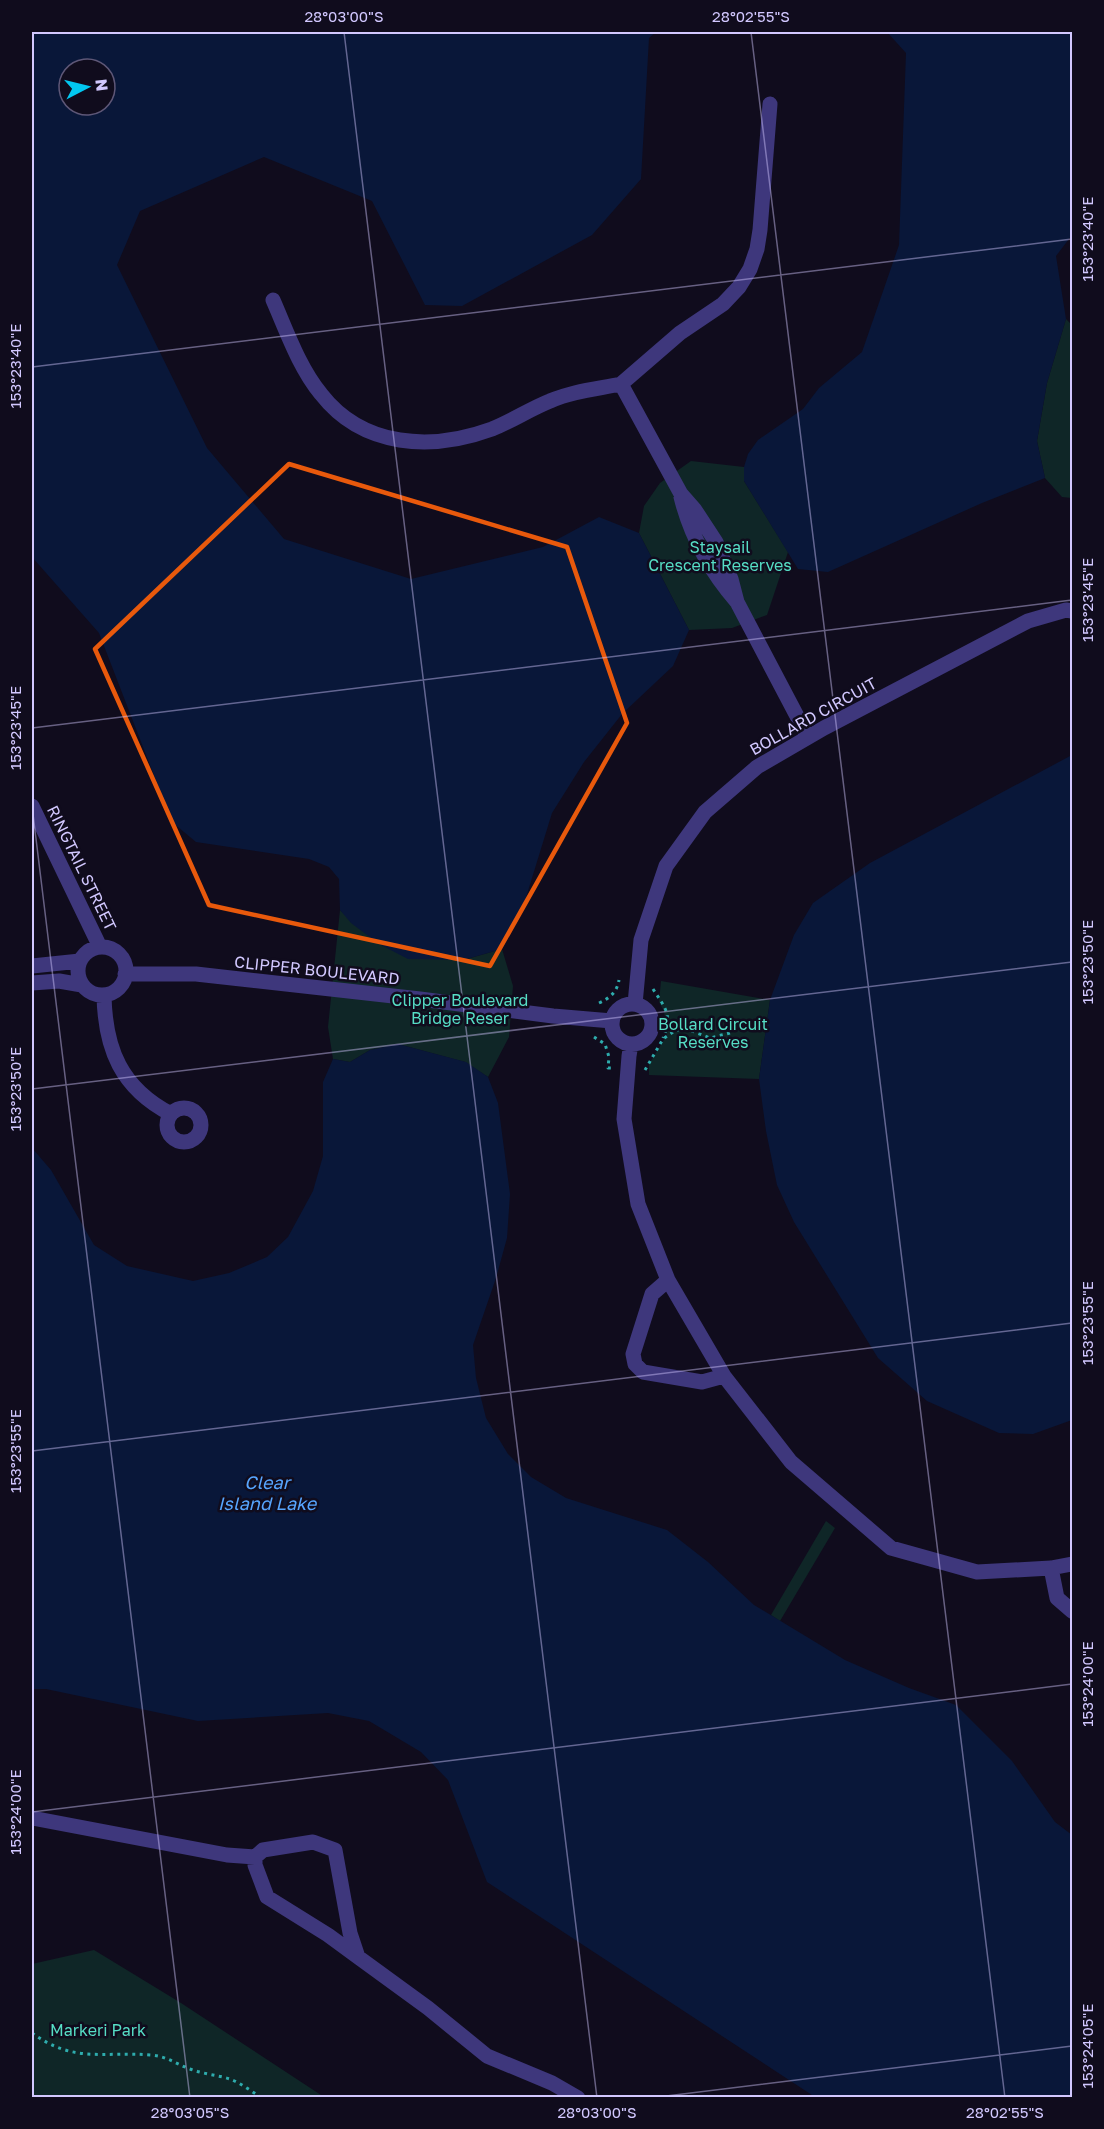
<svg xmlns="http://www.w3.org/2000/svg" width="1104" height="2129" font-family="'Golos Text',sans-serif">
<rect width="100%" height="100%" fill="#100c1d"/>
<!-- green -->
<path fill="#0f2627" d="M1066 319 1072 325V498L1062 497 1045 478 1037 441 1047 383Z
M691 461 744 467V481L788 552 767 615 732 628 689 630 639 533 644 506 660 483Z
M340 910 379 944 463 960 502 949 513 986 509 1037 488 1077 465 1062 398 1044 370 1050 350 1062 333 1059 328 1027Z
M661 981 770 1000 759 1079 649 1075V1064L667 1035 664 1011 659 1002Z
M826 1521 835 1528 780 1621 771 1615Z
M94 1950 181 2003 324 2097H32V1964Z"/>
<!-- water -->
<path fill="#091739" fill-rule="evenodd" d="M32 32H656L649 38 641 179 592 235 462 306 425 305 372 201 264 157 140 211 117 265 207 448 284 539 411 579 543 547 599 517 639 533 689 630 673 666 622 714 584 762 552 813 520 917 502 949 463 960 408 959 379 944 351 923 340 910 339 879 329 867 309 859 196 842 172 822 99 633 32 557ZM69 69H105V105H69Z
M887 32H1072V235L1056 256 1066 319 1047 383 1037 441 1045 478 982 503 828 572 798 569 744 481V467L748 454 758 440 803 409 819 388 862 352 899 245 906 53Z
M1072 755V1420L1033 1434 999 1433 927 1401 878 1358 794 1222 777 1185 766 1131 759 1079 770 1000 794 935 813 903 870 863Z
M398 1044 466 1062 488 1077 498 1103 510 1194 507 1238 496 1278 473 1345 476 1378 486 1418 508 1454 531 1477 566 1498 667 1530 708 1562 754 1605 845 1660 909 1688 956 1705 1012 1761 1055 1822 1072 1835V2097H815L487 1882 448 1780 421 1752 369 1721 328 1713 198 1721 46 1689H32V1148L51 1170 94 1245 127 1266 193 1281 229 1273 267 1257 288 1237 313 1191 323 1156V1082L333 1059 350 1062 370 1050Z"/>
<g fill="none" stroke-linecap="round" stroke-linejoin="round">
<!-- path -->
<path stroke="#2eacad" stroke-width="3" stroke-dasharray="3 4.5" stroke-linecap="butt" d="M653 989C665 1008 673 1014 663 1038
M599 1003C610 998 617 992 619 980
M594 1037 605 1044 609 1057 608 1068H612
M645 1070 663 1039 676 1030 687 1029 710 1038 734 1032
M32 2033C75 2064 103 2051 151 2055 166 2056 176 2064 190 2069 203 2074 217 2075 230 2079 241 2083 252 2092 262 2098"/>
<!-- minor -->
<path stroke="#3e377c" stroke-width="15" d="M273 300C287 332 299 367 321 394 363 448 432 451 492 429 512 421 530 409 550 401 573 391 597 389 621 384L681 494 695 510 716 542 731 579 737 602
M621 384 680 333 723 304 739 287 750 269 757 249 760 230 770 104
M681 497C691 537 710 571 737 602L808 737
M32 806 100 947
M78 971a24 24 0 1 1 48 0a24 24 0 1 1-48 0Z
M32 966 80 961
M125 974H196L420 999 553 1016 612 1021
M32 983 59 981 82 985
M104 995C105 1049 121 1088 171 1114
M612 1024a20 20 0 1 1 40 0a20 20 0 1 1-40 0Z
M635 1004 641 940 666 866 705 812 757 767 824 728 1028 621 1066 610 1072 611
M631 1044 629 1056 624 1119 638 1204 668 1280 724 1376 791 1462 891 1548 977 1572 1051 1568 1072 1564
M167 1125a17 17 0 1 1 34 0a17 17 0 1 1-34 0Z
M668 1280 652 1294 633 1354 635 1364 643 1372 702 1382 724 1376
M1051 1568 1057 1598 1072 1611
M32 1818 227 1855 255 1857
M358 1957 350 1933 335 1850 313 1842 263 1850 255 1857V1865L267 1897 328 1935 358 1957 428 2008 487 2056 552 2083 578 2098"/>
</g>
<!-- marked area -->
<path fill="none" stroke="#e8590c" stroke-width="4.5" stroke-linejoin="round" d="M289 464 567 547 627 723 490 966 209 905 95 649Z"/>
<!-- ticks -->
<path fill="none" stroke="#d2c8ff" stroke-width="1.5" stroke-opacity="0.45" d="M344 32 597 2098M751 32 1005 2098M32 367 1072 239M32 728 1072 600M32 806 190 2098M32 1089 1072 962M32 1451 1072 1323M32 1812 1072 1684M650 2098 1072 2046"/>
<g text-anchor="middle" stroke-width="5" stroke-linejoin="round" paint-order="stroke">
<!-- park labels -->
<g font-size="16" fill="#56ddc5" stroke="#100c1d">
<text x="720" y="553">Staysail<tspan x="720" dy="18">Crescent Reserves</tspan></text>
<text x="460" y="1006">Clipper Boulevard<tspan x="460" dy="18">Bridge Reser</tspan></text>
<text x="713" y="1030">Bollard Circuit<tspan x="713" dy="18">Reserves</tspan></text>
<text x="98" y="2036">Markeri Park</text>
</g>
<!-- street labels -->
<g font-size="16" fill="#d2c8ff" stroke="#100c1d">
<text transform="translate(813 716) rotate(-29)" y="6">BOLLARD CIRCUIT</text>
<text transform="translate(82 868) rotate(64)" y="6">RINGTAIL STREET</text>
<text transform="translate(317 970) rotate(6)" y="6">CLIPPER BOULEVARD</text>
</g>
<!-- water labels -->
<g font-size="18" font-style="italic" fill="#57a5fe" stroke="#100c1d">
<text x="267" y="1489">Clear<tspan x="267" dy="21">Island Lake</tspan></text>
</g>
</g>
<!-- border -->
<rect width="1104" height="2129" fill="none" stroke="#100c1d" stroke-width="66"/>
<!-- north arrow -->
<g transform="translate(87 87) rotate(83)"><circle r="28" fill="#100c1d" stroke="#5e5777" stroke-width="1.5"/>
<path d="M0-4.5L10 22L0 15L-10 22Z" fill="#02c8f1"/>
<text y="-9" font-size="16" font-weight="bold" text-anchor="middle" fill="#d2c8ff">N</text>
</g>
<rect x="33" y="33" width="1038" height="2063" fill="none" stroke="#d2c8ff" stroke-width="2"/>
<g font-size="15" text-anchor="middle" fill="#d2c8ff">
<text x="344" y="22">28°03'00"S</text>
<text x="751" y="22">28°02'55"S</text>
<text transform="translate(1088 239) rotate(-90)" y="5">153°23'40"E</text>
<text transform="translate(16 366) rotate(-90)" y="5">153°23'40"E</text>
<text transform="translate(1088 600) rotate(-90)" y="5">153°23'45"E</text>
<text transform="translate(16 728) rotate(-90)" y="5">153°23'45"E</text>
<text transform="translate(1088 962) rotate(-90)" y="5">153°23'50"E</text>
<text transform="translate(16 1089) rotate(-90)" y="5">153°23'50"E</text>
<text transform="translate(1088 1323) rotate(-90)" y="5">153°23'55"E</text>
<text transform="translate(16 1451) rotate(-90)" y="5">153°23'55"E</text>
<text transform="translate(1088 1684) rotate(-90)" y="5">153°24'00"E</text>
<text transform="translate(16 1812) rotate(-90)" y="5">153°24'00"E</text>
<text transform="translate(1088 2046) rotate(-90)" y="5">153°24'05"E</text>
<text x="190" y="2118">28°03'05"S</text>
<text x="597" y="2118">28°03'00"S</text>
<text x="1005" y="2118">28°02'55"S</text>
</g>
</svg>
